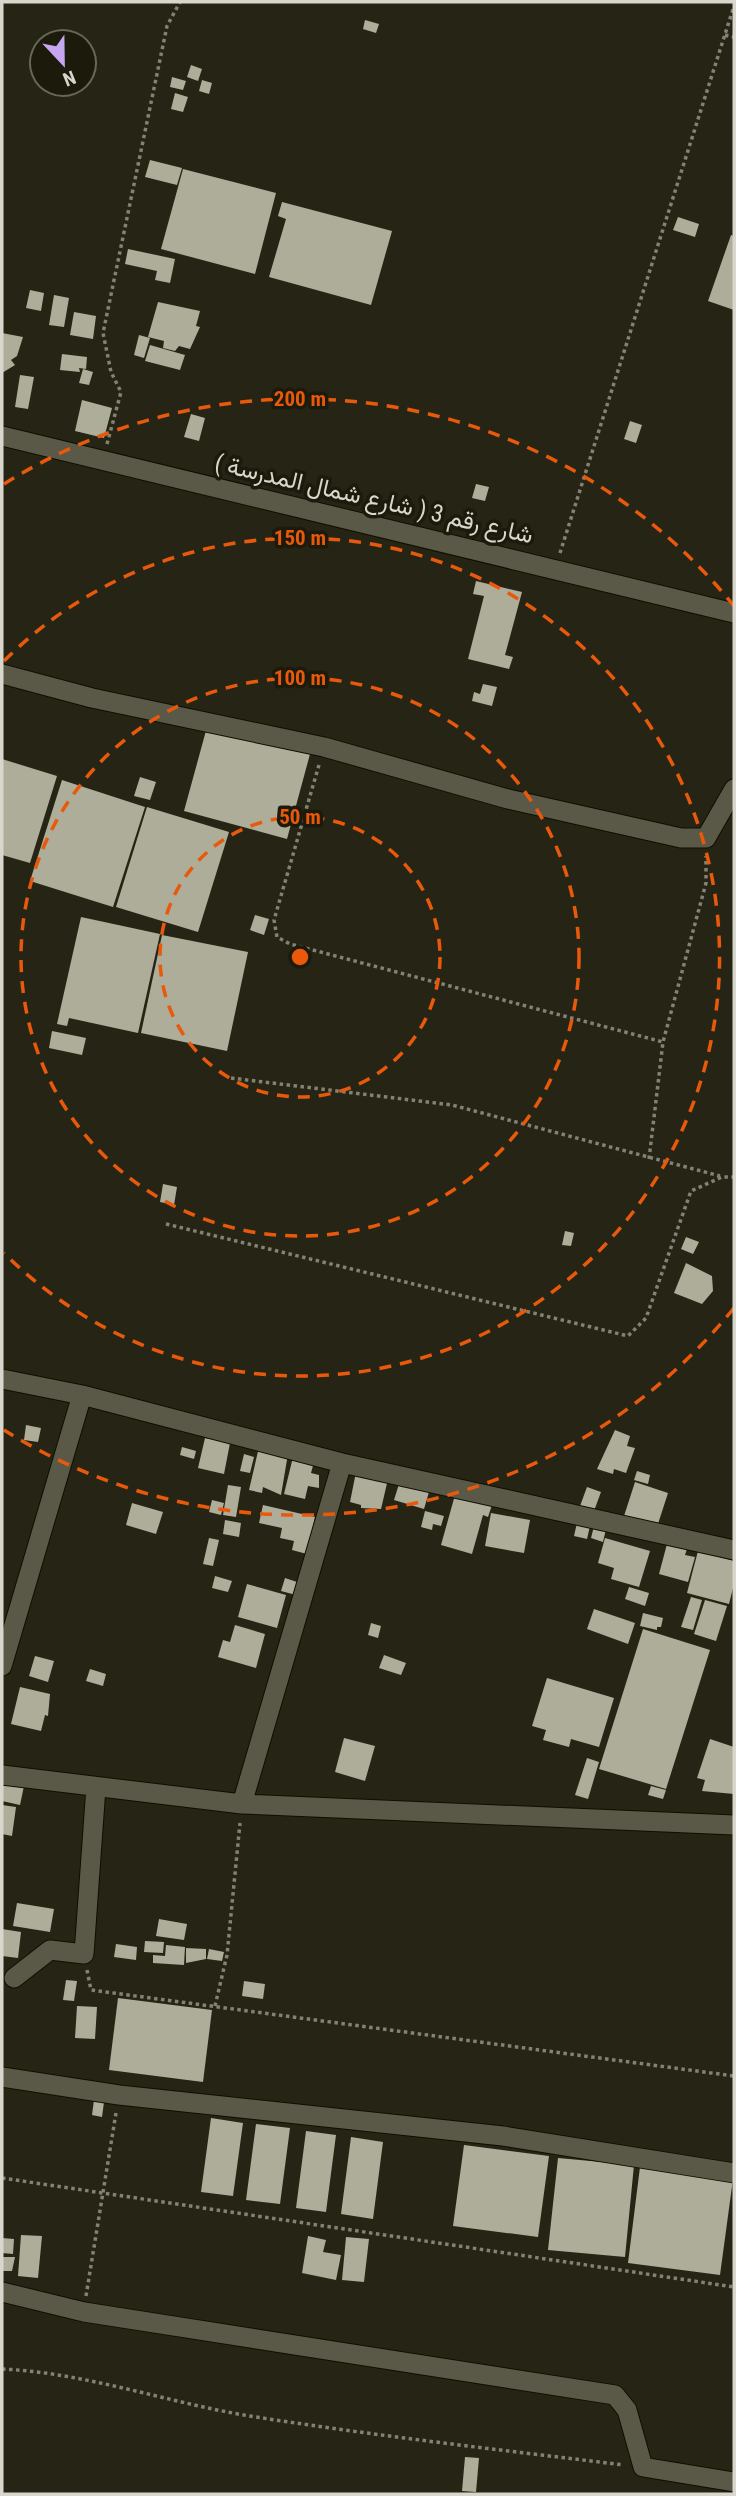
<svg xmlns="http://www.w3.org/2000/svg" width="736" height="2496" font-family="'Roboto Condensed',Vazirmatn,sans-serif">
<rect width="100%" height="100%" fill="#262515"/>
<!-- building -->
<path fill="#aead99" d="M365 20 379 24 376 33 363 29Z
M191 65 202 69 198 81 187 77Z
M172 77 186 81 183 90 170 87Z
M202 80 212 83 209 94 199 91Z
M175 93 188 97 183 112 171 109Z
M150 160 182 168 177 185 145 177Z
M183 169 276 193 255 274 161 249Z
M282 202 392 231 371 305 269 277 286 219 278 216Z
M678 217 699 224 695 237 673 230Z
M731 235 734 236V310L708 301Z
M128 249 175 259 170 283 155 280 157 271 125 264Z
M30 290 44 293 41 311 26 308Z
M54 295 69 298 64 327 49 325Z
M158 302 200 311 196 326 200 327 190 349 179 346 175 351 163 348 164 341 148 337Z
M74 312 96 316 93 339 70 335Z
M2 333 23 337 17 356 11 360 15 365 2 373Z
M139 335 150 338 144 358 134 355Z
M150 345 185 355 180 370 145 361Z
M62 354 87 357 86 369 79 368 80 372 60 370Z
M83 369 93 372 89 385 79 383Z
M20 375 34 377 28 409 15 407Z
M82 400 112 408 104 438 75 431Z
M191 414 205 418 199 441 184 437Z
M630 421 642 425 636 443 624 439Z
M476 484 489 487 485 501 472 498Z
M476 581 522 592 505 655 513 657 509 669 468 659 484 596 473 594Z
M483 684 497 687 492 706 472 701 474 692 480 694Z
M207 727 310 754 287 839 184 811Z
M2 759 57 776 30 863 2 855Z
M140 777 156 782 150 800 134 796Z
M62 780 145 807 113 907 30 881Z
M147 807 229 832 198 932 116 907Z
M255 915 269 919 264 935 250 930Z
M81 917 160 934 138 1033 69 1018 67 1026 57 1024Z
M162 935 248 952 227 1051 141 1033Z
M52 1031 86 1038 82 1055 49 1048Z
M163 1184 177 1187 174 1205 160 1202Z
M565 1231 574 1233 571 1246 562 1245Z
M686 1237 699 1242 693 1254 681 1249Z
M686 1263 712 1276 713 1291 702 1304 674 1293Z
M26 1425 41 1428 38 1442 24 1440Z
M615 1430 630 1436 627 1446 635 1448 626 1473 614 1469 613 1474 597 1469Z
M205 1438 230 1443 224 1474 198 1468Z
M182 1447 196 1451 194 1459 180 1455Z
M259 1447 288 1454 281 1495 263 1487 262 1493 249 1490Z
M244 1454 254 1457 250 1473 240 1471Z
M293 1457 314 1462 311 1473 319 1475V1488L308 1486 305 1499 284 1494Z
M637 1471 650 1475 648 1484 634 1480Z
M356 1472 388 1479 381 1509 361 1508V1505L350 1502Z
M635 1482 668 1493 657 1527 624 1516Z
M399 1484 429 1492 424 1509 394 1500Z
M228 1485 241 1487 236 1517 223 1515Z
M587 1487 601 1492 594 1511 580 1506Z
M455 1495 492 1505 488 1517 483 1515 472 1554 441 1545Z
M212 1500 224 1503 221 1515 209 1512Z
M132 1503 163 1512 156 1534 126 1525Z
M263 1505 315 1517 307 1554 292 1550 294 1541 280 1538 282 1528 259 1523Z
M425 1511 444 1516 441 1526 433 1524 432 1530 421 1527Z
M491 1513 530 1520 524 1553 485 1546Z
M225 1520 241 1523 239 1537 223 1534Z
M577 1523 590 1526 587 1539 574 1536Z
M594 1526 606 1529 603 1542 591 1538Z
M209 1538 219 1540 213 1566 203 1564Z
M605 1538 650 1551 639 1587 611 1579 614 1568 598 1563Z
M667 1544 687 1549 685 1555 695 1557 688 1582 659 1574Z
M698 1551 734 1561V1584L729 1604 687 1593Z
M215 1576 232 1581 228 1592 212 1588Z
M285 1578 300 1583 296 1595 281 1591Z
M247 1584 286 1595 277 1628 238 1617Z
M629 1587 649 1593 645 1606 625 1599Z
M691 1597 702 1600 693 1630 681 1627Z
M705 1600 727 1606 716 1641 694 1634Z
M594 1609 635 1623 628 1644 587 1629Z
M643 1613 663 1618 661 1627H657V1630L640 1626Z
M371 1623 381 1626 378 1638 368 1635Z
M235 1625 265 1634 256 1668 218 1657 223 1640 230 1642Z
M643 1629 710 1650 666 1789 599 1769Z
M384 1655 406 1663 401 1675 379 1668Z
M35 1656 54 1661 48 1682 29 1676Z
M90 1669 106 1674 103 1686 86 1681Z
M547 1678 614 1698 599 1747 571 1739 569 1747 543 1740 546 1730 532 1726Z
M20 1687 50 1694 48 1716 45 1715 41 1731 11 1724Z
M344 1738 375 1746 365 1781 335 1772Z
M710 1739 734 1747V1794L702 1791 705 1780 697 1778Z
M587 1758 599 1762 588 1799 575 1795Z
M2 1781 24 1786 20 1805 2 1801Z
M651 1786 666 1790 663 1799 648 1795Z
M2 1805 16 1807 12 1836 2 1834Z
M17 1903 54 1909 50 1932 13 1926Z
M159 1919 187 1924 184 1940 156 1936Z
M2 1929 21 1932 18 1958 2 1956Z
M145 1941 164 1942 163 1953 144 1952Z
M116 1944 137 1947 136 1960 114 1957Z
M166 1945 185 1947 184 1965 153 1963V1955L165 1956Z
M186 1948 206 1949V1959L186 1963Z
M209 1949 224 1952 222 1961 207 1959Z
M66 1980 77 1981 74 2001 63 2000Z
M244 1981 265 1984 263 1999 242 1996Z
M118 1998 212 2010 203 2082 109 2070Z
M77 2006 97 2007 95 2039 75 2038Z
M94 2100 104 2102 102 2117 92 2115Z
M211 2118 243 2123 233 2196 201 2192Z
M256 2124 290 2128 280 2204 246 2200Z
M306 2131 336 2135 326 2212 296 2208Z
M351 2137 383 2142 373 2219 341 2214Z
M464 2145 549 2156 538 2237 453 2226Z
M558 2158 634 2165 625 2257 548 2250Z
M640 2167 733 2179 720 2275 628 2263Z
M21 2235 42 2236 38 2278 18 2276Z
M308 2236 326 2240 323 2252 341 2255 336 2280 302 2273Z
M346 2237 369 2239 364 2282 342 2280Z
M2 2238 14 2239 13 2254 2 2253Z
M2 2257H15L12 2271H2Z
M465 2457 479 2458 476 2492 462 2491Z"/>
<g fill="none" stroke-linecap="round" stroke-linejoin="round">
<!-- minor casing -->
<g stroke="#0f0e02" stroke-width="21">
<path id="minor" d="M2 436 734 613
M2 674 92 698 324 747 508 799 681 838H706L734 789
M2 1379 82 1395 342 1463 734 1550
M2 1666 82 1395
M2 1775 242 1804 734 1825
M242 1804 342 1463
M14 1978 50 1950 84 1954 96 1787
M2 2077 119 2095 503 2136 734 2173
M2 2292 84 2312 615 2395 627 2410 643 2467 734 2482"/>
</g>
<!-- path -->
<path stroke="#828275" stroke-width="3.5" stroke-dasharray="3.5 3.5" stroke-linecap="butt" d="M725 35 734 37
M107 444 121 392 111 372 103 333 167 26 180 2
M560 553 734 6
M319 765 274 920 277 937 290 944 663 1042
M231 1078 452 1105 720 1176
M649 1159 663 1042 706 883V856
M166 1224 628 1336 646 1318 691 1191 722 1177H734
M87 1970 91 1990 734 2076
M215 2006 227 1955 240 1823
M2 2178 734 2287
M86 2296 116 2113
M2 2369C89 2373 171 2404 256 2417 378 2436 501 2450 624 2465"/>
<!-- minor -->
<use href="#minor" stroke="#5a5947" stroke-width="19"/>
</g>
<!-- distance rings -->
<g fill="none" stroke="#e8590c" stroke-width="3.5" stroke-dasharray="12 9">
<circle cx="300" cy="957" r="140"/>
<circle cx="300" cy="957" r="279"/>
<path d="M4 661A419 419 0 1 1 4 1253"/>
<path d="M734 1308A558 558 0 0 1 4 1430M4 484A558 558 0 0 1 734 606"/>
</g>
<g text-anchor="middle" stroke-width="7" stroke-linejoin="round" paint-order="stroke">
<!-- street labels -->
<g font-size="24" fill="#d7d7cd" stroke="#1c1b0b">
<text transform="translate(374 499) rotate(13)" y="8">شارع رقم 3 ( شارع شمال المدرسة )</text>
</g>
</g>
<circle cx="300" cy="957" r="10" fill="#e8590c" stroke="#1c1b0b" stroke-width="3.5"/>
<g font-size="21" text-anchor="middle" font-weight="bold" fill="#e8590c" stroke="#1c1b0b" stroke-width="7" stroke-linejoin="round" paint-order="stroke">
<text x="300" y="406">200 m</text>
<text x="300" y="545">150 m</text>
<text x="300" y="685">100 m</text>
<text x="300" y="824">50 m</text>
</g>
<!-- border -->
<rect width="736" height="2496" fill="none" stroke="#d7d7cd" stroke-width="7"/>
<!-- north arrow -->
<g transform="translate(63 63) rotate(158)"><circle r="33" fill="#1c1b0b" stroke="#676659" stroke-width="2"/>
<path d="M0-5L12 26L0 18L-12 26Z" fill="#c6a6f0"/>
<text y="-10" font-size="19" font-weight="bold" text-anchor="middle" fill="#d7d7cd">N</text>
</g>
</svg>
